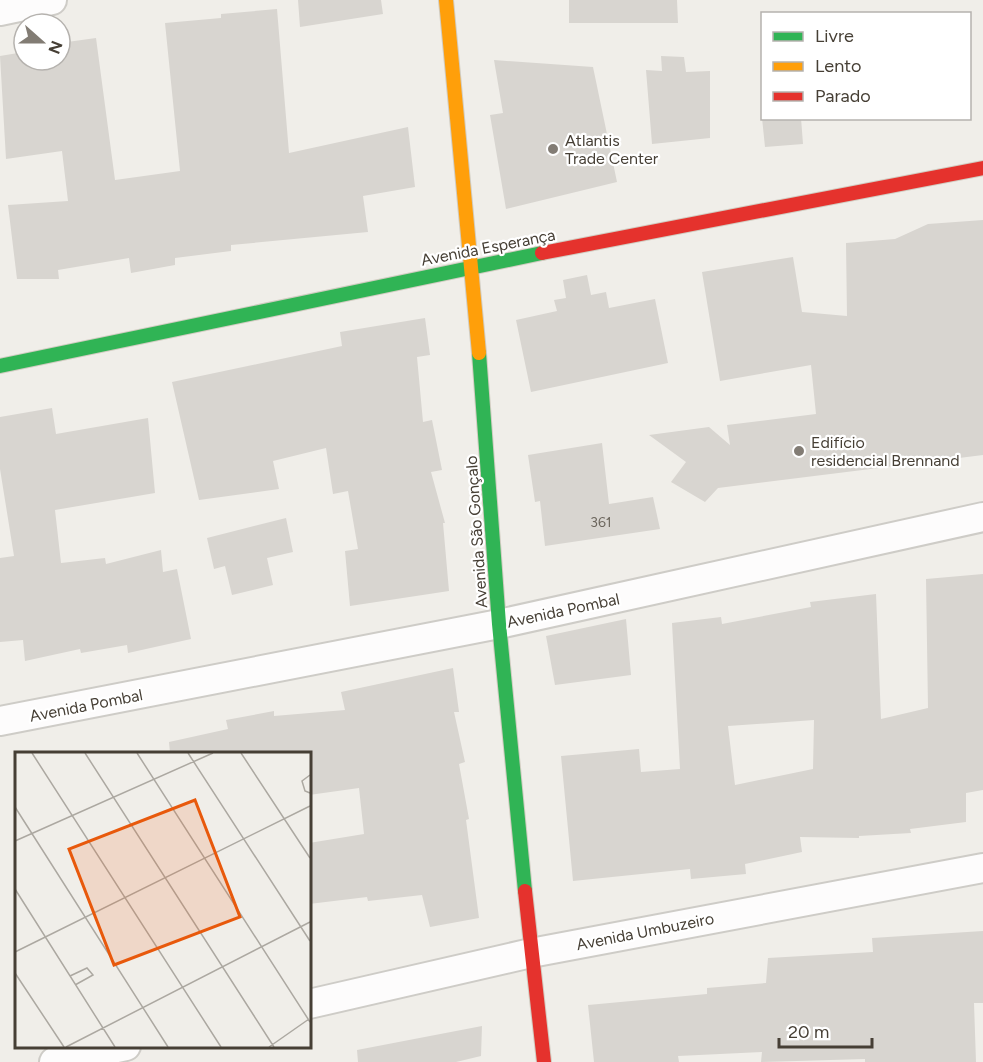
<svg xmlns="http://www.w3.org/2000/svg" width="983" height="1062" font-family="Figtree,sans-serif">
<rect width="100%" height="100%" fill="#f0eee9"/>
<!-- building -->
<path fill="#d8d5d0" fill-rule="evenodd" d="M298 0H381L383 14 300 27Z
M569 0H677L678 23H569Z
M277 9 289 153 408 127 415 187 363 196 368 232 231 245V251L175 258V265L131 273 129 258 58 270 59 279H17L8 205 68 201 62 151 6 159 0 56 24 52V60H60V43L96 38 115 180 180 171 165 23 221 18V14Z
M661 56 684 57 686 72 710 71V138L652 144 646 70 662 71Z
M494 60 593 67 617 182 506 209 490 115 503 113Z
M762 118H801L803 144 765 147Z
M983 220V455L718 488 705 502 671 482 686 462 649 435 709 427 730 445 727 425 816 414 811 365 720 381 702 272 793 257 802 312 847 316 846 243 895 239 928 224Z
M587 275 591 295 606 292 609 308 655 299 668 363 531 392 516 320 557 311 554 300 566 298 563 280Z
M425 318 430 355 417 357 423 422 432 420 442 470 431 472 445 523H443L449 591 350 606 345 551 358 549 348 491 333 494 326 448 273 461 279 489 199 500 172 382 342 346 340 332Z
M52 408 56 434 148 418 155 493 55 510 61 563 105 558 106 564 161 550 163 572 177 569 191 639 128 653 127 645 81 653 80 649 25 661 23 640 0 642V558L14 556 0 469V417Z
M602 443 609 504 653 497 660 529 545 546 540 501 535 502 528 455Z
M286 518 293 552 267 558 273 585 232 595 225 566 214 569 207 538Z
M983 574V790L966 793V822L910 829 911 833 859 836V838L800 837 802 852 745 864 746 874 691 879 690 869 573 881 561 756 639 749 641 772 680 769 672 623 721 617 722 624 811 607 810 602 876 594 881 719 928 708 926 579ZM814 720 813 769 735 785 728 726Z
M626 619 631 675 555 685 546 636Z
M453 668 459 712H454L465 762 459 764 469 819 466 820 479 918 430 927 422 895 368 901 367 897 309 904V843L364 834 359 788 309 795V753H170L169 742 228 729 226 720 274 711V716L345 710 341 692Z
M983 931V1003H974L976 1062H865V1059L761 1062 762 1052 678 1056 679 1062H594L588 1005 707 994V988L766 983 768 958 873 952 872 938Z
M482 1026 481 1056 456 1062H358L357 1050Z"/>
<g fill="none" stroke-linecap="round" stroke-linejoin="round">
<!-- street casing -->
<g stroke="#ceccc7" stroke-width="32">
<path id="street" d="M0 11 52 0
M0 721 499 624 983 517
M309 1004 531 953 983 868
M54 1062 126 1046"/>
</g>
<!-- fast casing -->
<g stroke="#d1ccc1" stroke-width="16">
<path id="fast" d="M479 353 499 624 525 891
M0 366 542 253"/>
</g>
<!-- slow casing -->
<g stroke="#d1ccc1" stroke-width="16">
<path id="slow" d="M446 0 479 353"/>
</g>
<!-- jam casing -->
<g stroke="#d1ccc1" stroke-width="16">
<path id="jam" d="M542 253 983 168
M525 891 544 1062"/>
</g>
<!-- street -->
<use href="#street" stroke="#fdfcfc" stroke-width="28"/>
<!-- fast -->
<use href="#fast" stroke="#30b455" stroke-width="14"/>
<!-- slow -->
<use href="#slow" stroke="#ff9f0a" stroke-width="14"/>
<!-- jam -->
<use href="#jam" stroke="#e5322d" stroke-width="14"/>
</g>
<!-- markers -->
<g fill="#827c74" stroke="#fff" stroke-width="2">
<circle cx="553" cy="149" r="6"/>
<circle cx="799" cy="451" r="6"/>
</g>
<g text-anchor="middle" stroke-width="4.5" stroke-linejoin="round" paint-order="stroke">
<!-- number labels -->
<g font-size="14" fill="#6c665d">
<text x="601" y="527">361</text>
</g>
<!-- poi labels -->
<g font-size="16" fill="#463f35" stroke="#fff" text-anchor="start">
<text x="565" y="146">Atlantis<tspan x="565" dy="18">Trade Center</tspan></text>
<text x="811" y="448">Edifício<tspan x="811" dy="18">residencial Brennand</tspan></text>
</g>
<!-- street labels -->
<g font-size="16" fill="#463f35" stroke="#fff">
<text transform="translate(488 247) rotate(-11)" y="6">Avenida Esperança</text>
<text transform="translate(476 532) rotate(-94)" y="6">Avenida São Gonçalo</text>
<text transform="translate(563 610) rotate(-12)" y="6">Avenida Pombal</text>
<text transform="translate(86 705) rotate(-11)" y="6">Avenida Pombal</text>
<text transform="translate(645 931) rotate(-11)" y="6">Avenida Umbuzeiro</text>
</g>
</g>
<!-- overview -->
<g transform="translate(15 752)">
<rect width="296" height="296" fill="#f0eee9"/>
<path fill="none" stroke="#aca8a1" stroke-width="1.5" d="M17 1 206 295M70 1 259 295M122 1 295 270M173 1 295 189M226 1 295 106M295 23 287 29 290 39 295 41M0 55 153 295M0 89 198 1M0 137 100 295M0 200 295 54M0 221 49 295M55 224 72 216 78 223 60 233M51 295 295 170M254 295 294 267"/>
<path fill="#e8590c" fill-opacity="0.15" stroke="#e8590c" stroke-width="3" d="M180 48 225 165 99 213 54 97Z"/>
<rect width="296" height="296" fill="none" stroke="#463f35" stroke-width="3"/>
</g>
<!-- legend -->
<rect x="761" y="12" width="210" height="108" fill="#ffffff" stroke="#b5b2ae" stroke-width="1.5"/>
<rect x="773" y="32" width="30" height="9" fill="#30b455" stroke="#b5b2ae" stroke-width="1.5"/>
<text x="815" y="42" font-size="18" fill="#463f35">Livre</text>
<rect x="773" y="62" width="30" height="9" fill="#ff9f0a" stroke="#b5b2ae" stroke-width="1.5"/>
<text x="815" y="72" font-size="18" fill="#463f35">Lento</text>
<rect x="773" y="92" width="30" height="9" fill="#e5322d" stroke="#b5b2ae" stroke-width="1.5"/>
<text x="815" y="102" font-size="18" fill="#463f35">Parado</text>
<!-- north arrow -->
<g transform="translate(42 42) rotate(111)"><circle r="28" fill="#ffffff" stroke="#b5b2ae" stroke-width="1.5"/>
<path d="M0-4.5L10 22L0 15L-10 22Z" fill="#827c74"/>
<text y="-9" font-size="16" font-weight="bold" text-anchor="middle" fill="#463f35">N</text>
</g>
<!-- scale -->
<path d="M779 1038v9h93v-9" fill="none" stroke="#463f35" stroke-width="3"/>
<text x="788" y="1038" font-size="18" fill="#463f35" stroke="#ffffff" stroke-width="4.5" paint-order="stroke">20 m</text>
</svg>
